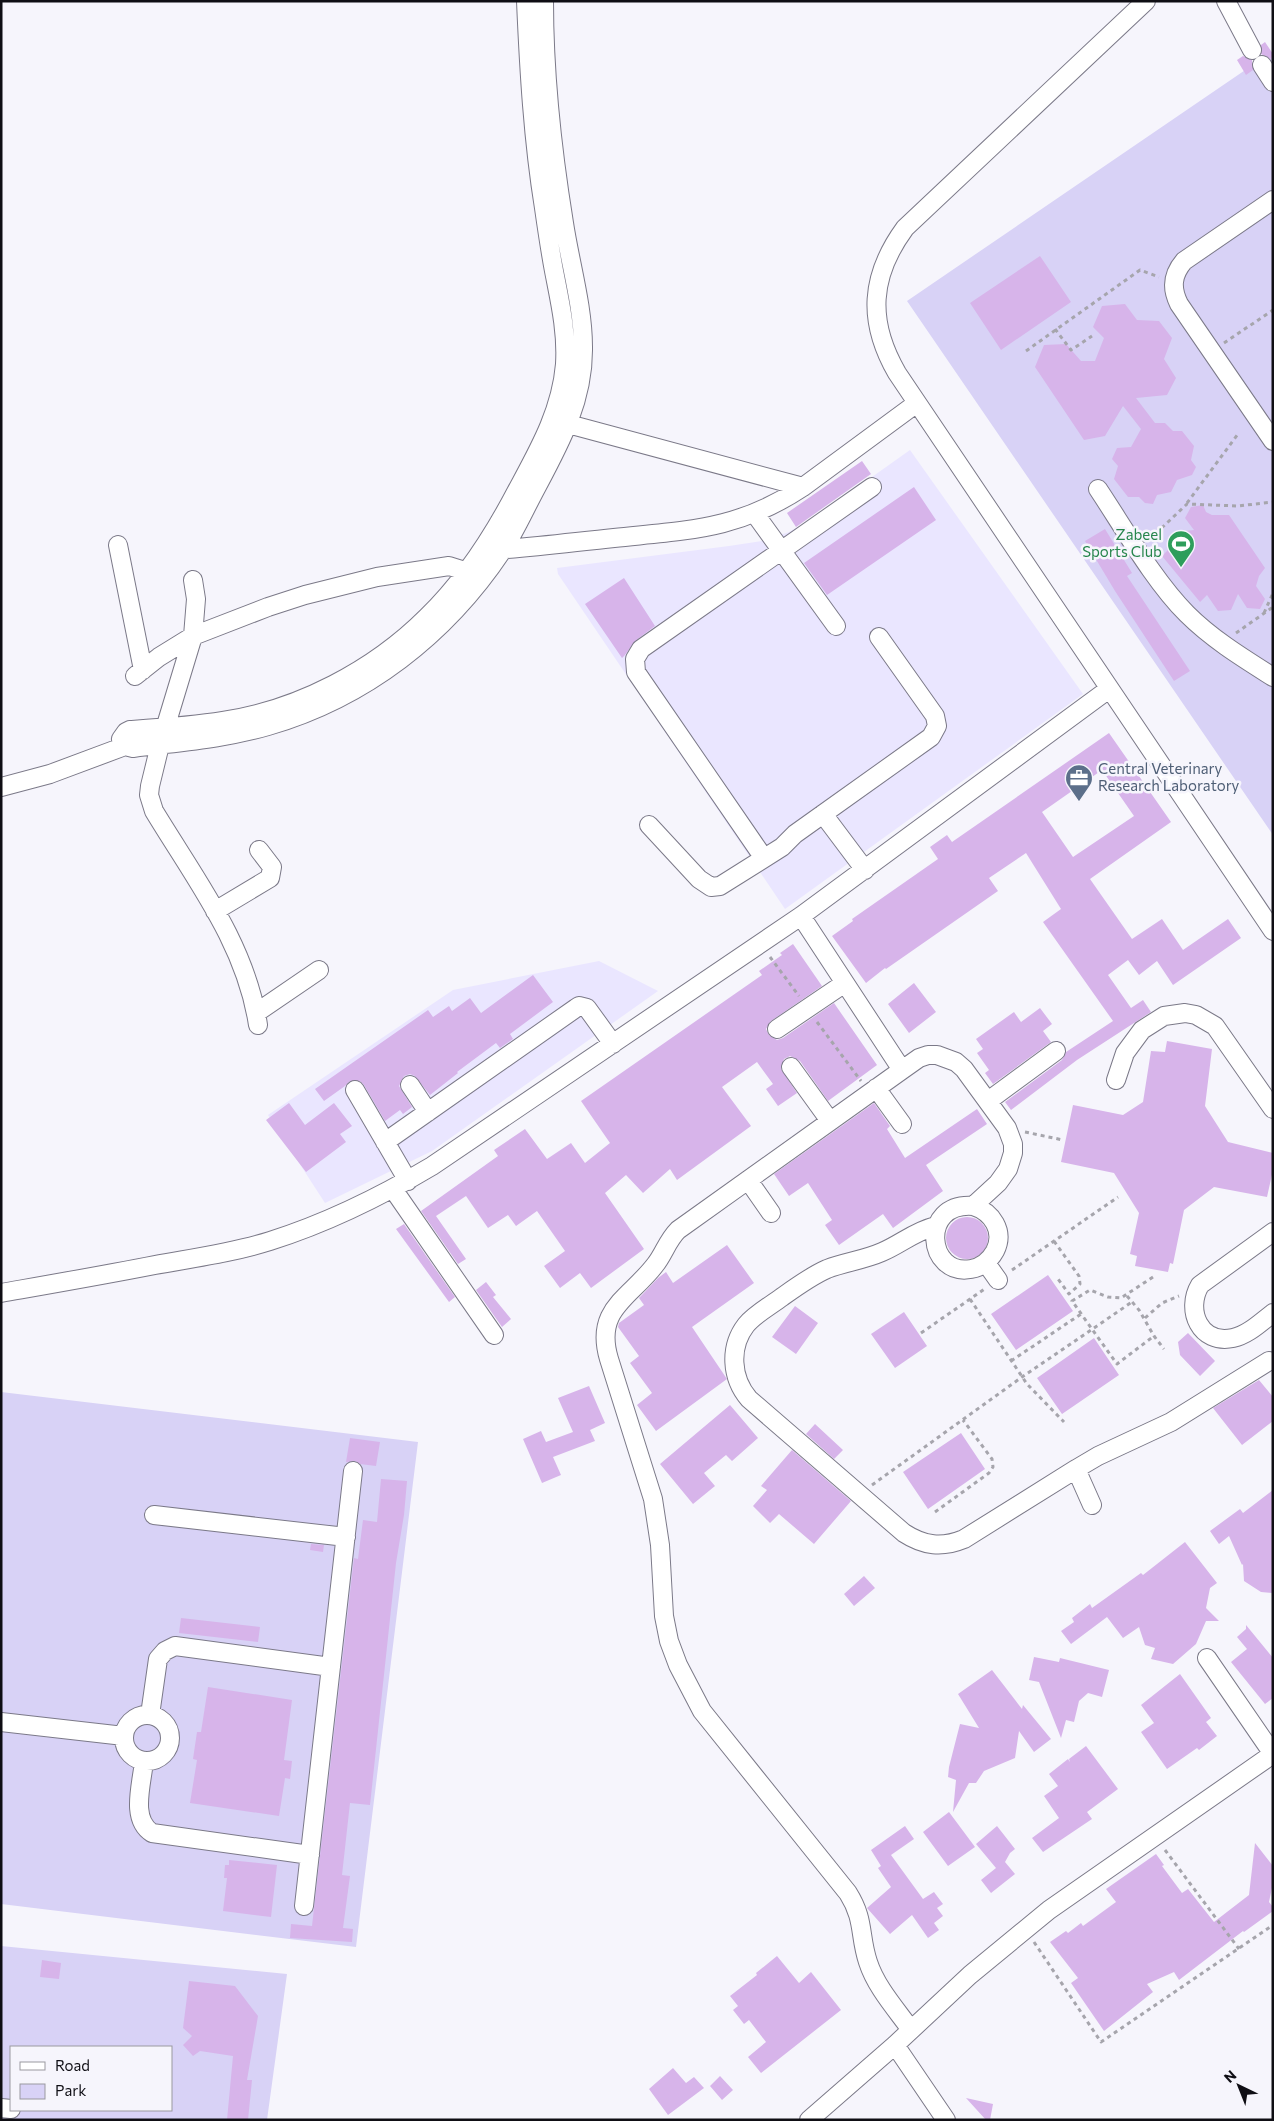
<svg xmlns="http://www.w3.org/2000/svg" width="1274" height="2121" font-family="Commissioner,sans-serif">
<rect width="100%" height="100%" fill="#f6f5fc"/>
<!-- built -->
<path fill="#eae6ff" d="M910 450 1083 694 785 909 558 574 557 568 729 546 762 541 789 532 817 516Z
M599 961 658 991 432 1151 325 1203 268 1115 453 990Z"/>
<!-- green -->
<path fill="#d8d2f6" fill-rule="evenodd" d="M1273 51V835L907 301Z
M1 1392 418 1442 356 1947 1 1904Z
M1 1946 287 1974 267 2120H1ZM11 2047H171V2110H11Z"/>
<!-- building -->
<path fill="#d7b4ea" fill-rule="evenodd" d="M1265 42 1273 54 1271 59 1261 54V45Z
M1243 56 1252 60 1253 70 1246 75 1237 60Z
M1040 256 1071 302 1001 350 970 303Z
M1125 304 1137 320 1159 321 1172 338 1164 359 1176 378 1167 395 1136 398 1155 423H1165L1173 431H1182L1194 446 1191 460 1196 467 1192 475 1177 480 1171 492 1157 495 1153 504 1145 503 1139 497H1128L1114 479 1118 466 1112 459 1117 448 1131 447 1141 429 1123 406 1105 436 1084 440 1035 367 1044 345 1066 344 1081 361H1095L1104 338 1093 327 1102 306Z
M862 461 871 474 796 527 787 513Z
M914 487 936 520 827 595 804 563Z
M1203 505 1206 512 1212 515H1229L1265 568 1259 576 1256 586 1265 599 1260 609 1247 608 1238 594 1231 610 1218 611 1207 595 1200 602 1162 556 1170 548 1176 532 1194 530 1185 518 1191 507Z
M1105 529 1132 573 1127 576 1190 671 1174 681 1115 591 1085 541Z
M624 578 655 626 635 641 625 655 622 658 585 604Z
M1109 733 1171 822 1090 879 1132 939 1162 919 1183 950 1228 919 1241 938 1173 985 1157 961 1139 975 1128 960 1108 975 1131 1008 1143 1000 1151 1012 1077 1060 1011 1110 1005 1102 1062 1060 1066 1052 1113 1021 1043 922 1061 909 1026 853 989 878 998 891 886 969 885 968 866 983 832 936 853 921 852 919 938 859 930 847 947 835 952 842ZM1102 770 1134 816 1073 857 1042 812Z
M793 944 822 986 771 1021 766 1029 769 1035 777 1040 783 1038 834 1003 877 1065 828 1101 800 1061 790 1056 784 1059 781 1069 797 1093 778 1106 766 1089 773 1084 757 1062 722 1087 751 1126 677 1180 670 1169 643 1193 626 1175 605 1193 644 1249 591 1288 580 1273 560 1288 544 1266 565 1251 537 1211 516 1226 508 1215 488 1228 466 1196 436 1216 466 1259 458 1264 421 1211 498 1156 494 1150 525 1129 547 1159 571 1143 585 1163 610 1143 581 1101 762 975 759 971 782 955 780 953Z
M533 975 553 1002 510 1034 513 1039 500 1048 496 1043 457 1072 458 1073 430 1095 415 1076 410 1074 404 1076 399 1086 412 1107 403 1114 400 1110 385 1121 364 1085 360 1081H350L345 1086 324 1101 315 1089 428 1010 433 1017 449 1006 452 1011 470 998 481 1013Z
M914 983 936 1012 909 1033 888 1004Z
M1040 1008 1052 1024 1043 1031 1051 1042 993 1084 985 1073 989 1070 977 1053 983 1049 976 1039 1014 1012 1021 1022Z
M1167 1041 1212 1049 1205 1106 1228 1142 1273 1153V1170L1267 1197 1214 1187 1184 1210 1173 1264 1170 1263 1168 1272 1135 1266 1137 1256 1130 1254 1139 1213 1114 1173 1061 1162 1073 1105 1123 1115 1143 1102 1151 1051 1165 1052Z
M289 1103 305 1125 334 1103 352 1126 340 1134 346 1142 306 1172 266 1120Z
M874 1103 890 1126 887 1129 905 1158 977 1109 987 1124 926 1165 943 1191 893 1228 883 1214 839 1245 825 1225 832 1220 808 1183 789 1196 774 1174Z
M946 1238a21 21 0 1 1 42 0a21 21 0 1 1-42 0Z
M404 1224 455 1297 449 1302 396 1229Z
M727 1245 754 1283 692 1327 727 1379 656 1431 637 1405 652 1393 630 1363 639 1356 618 1327 619 1323 644 1305 639 1298 658 1278 666 1272 673 1283Z
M1048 1275 1073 1311 1016 1350 991 1314Z
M486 1282 496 1295 493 1297 511 1319 502 1327 476 1290Z
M795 1306 818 1323 796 1354 772 1337Z
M904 1312 927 1346 895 1368 871 1334Z
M1188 1333 1215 1361 1200 1376 1180 1355 1178 1342Z
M1094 1338 1119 1375 1062 1414 1037 1378Z
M1259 1380 1273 1397V1421L1242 1445 1213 1408Z
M589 1386 605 1423 590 1430 595 1441 553 1457 561 1475 542 1483 523 1439 541 1431 546 1442 573 1432 558 1398Z
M730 1405 758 1438 732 1461 726 1455 704 1473 715 1486 693 1504 660 1464Z
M815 1424 843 1450 834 1459 806 1434Z
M961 1433 985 1469 928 1509 903 1472Z
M350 1438 380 1442 376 1466 360 1464 355 1461 346 1462Z
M792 1450 851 1501 814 1544 779 1514 770 1523 753 1506 767 1490 761 1486Z
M381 1479 407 1481 404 1515 396 1563 370 1805 350 1803 342 1875 350 1876 343 1928 353 1929 352 1942 290 1938 291 1924 312 1926 354 1558 358 1559 363 1520 377 1522Z
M1273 1490V1593L1261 1592 1244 1581 1243 1564 1242 1565 1229 1536 1219 1544 1210 1531 1240 1509 1243 1513Z
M1185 1542 1217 1583 1210 1588 1206 1608 1219 1621H1206L1196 1644 1173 1664 1151 1659 1155 1648 1145 1645 1139 1627 1123 1638 1107 1617 1071 1644 1061 1631 1074 1622 1072 1618 1090 1604 1092 1608 1141 1573 1143 1575Z
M311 1544 324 1545 323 1552 310 1550Z
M864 1576 875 1588 854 1606 844 1594Z
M181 1618 260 1627 258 1642 179 1633Z
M1246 1625 1273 1658V1698L1265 1704 1231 1662 1247 1649 1237 1637 1246 1629Z
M1034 1657 1059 1662 1060 1658 1109 1670 1102 1697 1088 1693 1079 1701 1074 1722 1066 1720 1061 1738 1039 1682 1029 1680Z
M992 1670 1022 1709 1023 1705 1051 1739 1034 1752 1019 1731 1015 1758 984 1771 976 1783H969L953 1812 956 1780 948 1777 949 1767 960 1724 979 1728 958 1694Z
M1180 1674 1211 1718 1206 1722 1217 1736 1199 1750 1197 1748 1167 1769 1141 1732 1154 1723 1141 1705Z
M208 1687 292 1700 284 1760 292 1761 290 1779 285 1778 279 1816 190 1803 197 1760 193 1759 197 1732H201Z
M1086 1746 1118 1789 1087 1812 1092 1819 1043 1852 1032 1838 1059 1818 1044 1796 1058 1786 1049 1774 1068 1759 1070 1762 1069 1759Z
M949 1812 975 1847 948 1866 923 1832Z
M905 1826 914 1839 891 1855 923 1899 934 1892 943 1904 937 1908 943 1916 934 1923 939 1930 928 1938 912 1915 890 1934 867 1908 891 1887 878 1868 881 1866 871 1850Z
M997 1826 1015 1849 1010 1853 1005 1862 1015 1874 991 1893 981 1880 996 1868 976 1844Z
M1255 1843 1273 1866V1883L1269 1902 1273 1907V1911L1244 1932 1243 1931 1179 1980 1174 1972 1147 1984 1153 1992 1104 2031 1071 1983 1078 1978 1050 1942 1066 1931 1068 1933 1081 1923 1083 1926 1116 1902 1106 1889 1156 1854 1164 1865 1162 1866 1182 1893 1188 1889 1214 1922 1249 1895Z
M229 1860 277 1865 271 1917 223 1911 227 1878H224L225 1865H229Z
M777 1956 799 1983 811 1972 841 2010 761 2073 748 2057 766 2042 749 2020 744 2024 733 2010 738 2006 730 1996 757 1975 756 1973Z
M42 1960 61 1963 59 1979 40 1977Z
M189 1981 235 1986 258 2016 247 2080H252L248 2120H227L233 2056 200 2051 193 2056 183 2045 192 2036 183 2028Z
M673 2068 686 2083 694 2077 704 2088 668 2115 649 2089Z
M720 2076 733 2090 722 2100 710 2086Z
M966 2098 993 2104 990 2120H986Z"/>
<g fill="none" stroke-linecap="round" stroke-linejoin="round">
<!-- minor casing -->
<g stroke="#7b7988" stroke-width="20">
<path id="minor" d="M526 1C529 70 533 140 544 208 547 229 550 250 554 271 560 302 567 332 565 364 561 412 538 451 516 492 493 536 463 582 427 617 374 670 298 710 223 721 193 726 161 728 130 730L126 732 121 739 125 746 133 748C178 742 224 739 268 726 365 698 446 635 502 551 514 533 523 513 533 494 558 447 584 402 583 347 583 306 570 263 564 223 552 149 544 76 544 1
M1146 1 905 228C870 276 867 321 897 373L1273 931
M1226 1 1252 50
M1262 65 1273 82
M1273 200 1184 261C1172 275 1171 288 1179 304L1273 441
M557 421 803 487
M1098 489C1124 528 1154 581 1187 614 1212 639 1243 658 1273 677
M755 514 836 626
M118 545 143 670
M496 550C535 547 575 542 614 538 689 530 738 530 803 487L917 403
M193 580 196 599 193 636 160 745 150 786 149 795 154 811C195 879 246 944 258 1025
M135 676 159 657 193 636 268 607 305 595 377 577 449 566 465 571
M1 787 50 774 125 746
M823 814 865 870
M649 825 699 879 711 887 720 886 782 847 795 834 931 737 937 726 935 716 879 637
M759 851 636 672 635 659 641 649 872 487
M215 911 270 878 272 867 259 850
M801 916 902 1070
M256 1013 319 970
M777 1029 845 983
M791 1067 830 1121
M1116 1080 1125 1053 1142 1030 1164 1016 1185 1013 1196 1015 1215 1026 1273 1109
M410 1085 428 1112
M876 1088 902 1124
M355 1090 408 1181
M988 1101 1056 1051
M385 1142 576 1008 579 1006 587 1008 613 1044
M748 1180 771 1213
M393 1189 494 1335
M936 1226C915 1231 901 1244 882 1252 864 1260 845 1262 827 1269 811 1276 796 1287 782 1297 770 1306 755 1314 746 1325 729 1347 731 1378 749 1399L904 1533C924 1546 942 1548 964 1539L1076 1469 1098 1456 1171 1422 1269 1361
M1273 1232 1200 1285C1185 1310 1200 1345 1233 1338 1248 1335 1261 1322 1273 1313
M986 1263 998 1280
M1 1293C52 1284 104 1275 155 1265 193 1258 232 1253 270 1241 327 1223 380 1197 432 1166L801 916 1109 689
M1076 1469 1092 1505
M154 1515 346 1537
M150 1715 158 1659 165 1651 175 1646 331 1667
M124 1738a23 23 0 1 1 46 0a23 23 0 1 1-46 0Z
M1 1722 124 1736
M144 1761C142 1784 130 1819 152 1833L310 1855
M304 1906 353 1471
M911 2030C896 2009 876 1987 868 1962 859 1935 865 1920 848 1893L702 1711 678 1665 669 1641 664 1616 660 1545 653 1499 609 1359C594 1309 630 1298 655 1265 664 1254 667 1241 678 1230L902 1070 919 1058 928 1055H937L956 1062 964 1069 1007 1128 1013 1144V1153L1008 1169 998 1183 973 1206C919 1202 927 1277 971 1269 982 1267 990 1260 995 1251 1005 1231 992 1212 973 1206
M895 2045 946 2120
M1 2108 11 2109
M809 2120 895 2045 970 1975 1049 1910 1273 1754 1207 1658"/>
</g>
<!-- path -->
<path stroke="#a6a5ac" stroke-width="3" stroke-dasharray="4 4" stroke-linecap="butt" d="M1055 329 1071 350 1092 336
M1224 343 1273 310
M1026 351 1140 270 1159 277
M1187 503 1238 434
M1150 539 1187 504 1238 506 1273 502
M1264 613 1273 593
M1236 633 1273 607
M770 957 799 996
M817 1022 861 1081
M1025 1132 1063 1140
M1054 1241 1079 1276 1080 1284 1069 1294 1058 1279
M1012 1270 1118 1197
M1153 1277 1121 1298 1108 1297 1090 1290 1072 1301 1117 1364 1154 1336
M1127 1296 1139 1310 1154 1336 1164 1349
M970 1299 1027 1384 1064 1422
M1145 1318 1162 1303 1179 1296
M921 1333 986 1288
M1011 1361 1081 1314
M872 1485 1022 1377 1132 1302
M935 1512 989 1473 993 1467 992 1459 963 1420
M1165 1850 1239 1949
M1034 1942 1101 2042 1273 1925"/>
<!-- minor -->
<use href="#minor" stroke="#fff" stroke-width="18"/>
</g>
<!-- icons -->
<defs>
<g id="stadium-pin" transform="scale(1.4375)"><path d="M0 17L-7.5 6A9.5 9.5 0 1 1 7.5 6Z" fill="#2e9e5b" stroke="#f6f5fc"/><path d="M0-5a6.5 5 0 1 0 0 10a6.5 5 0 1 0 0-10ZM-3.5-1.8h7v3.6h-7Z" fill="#fff"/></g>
<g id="office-pin" transform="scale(1.4375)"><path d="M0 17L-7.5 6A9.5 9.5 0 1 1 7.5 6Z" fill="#5c6f8a" stroke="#f6f5fc"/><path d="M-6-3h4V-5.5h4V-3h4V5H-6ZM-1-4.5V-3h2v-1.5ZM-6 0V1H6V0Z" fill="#fff"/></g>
</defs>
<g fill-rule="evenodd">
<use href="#stadium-pin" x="1181" y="544"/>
<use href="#office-pin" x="1079" y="778"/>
</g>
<g text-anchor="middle" stroke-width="5" stroke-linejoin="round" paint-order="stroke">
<!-- leisure labels -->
<g font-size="15" fill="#27864d" stroke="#f6f5fc" text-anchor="end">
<text x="1162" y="540">Zabeel<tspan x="1162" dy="17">Sports Club</tspan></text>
</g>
<!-- service labels -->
<g font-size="15" fill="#4e5e75" stroke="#f6f5fc" text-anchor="start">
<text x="1098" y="774">Central Veterinary<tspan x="1098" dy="17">Research Laboratory</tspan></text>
</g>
</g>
<!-- border -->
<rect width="1274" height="2121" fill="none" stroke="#0f0e14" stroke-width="5"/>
<!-- legend -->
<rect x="10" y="2046" width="162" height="65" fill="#f6f5fc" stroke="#9a999f"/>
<rect x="20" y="2062" width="25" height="8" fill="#ffffff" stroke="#9a999f"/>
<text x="55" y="2071" font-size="15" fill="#0f0e14">Road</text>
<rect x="20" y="2084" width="25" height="15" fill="#d8d2f6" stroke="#9a999f"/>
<text x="55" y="2096" font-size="15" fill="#0f0e14">Park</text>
<!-- north arrow -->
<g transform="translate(1239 2086) rotate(317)" stroke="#f6f5fc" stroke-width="4" paint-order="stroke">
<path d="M0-4L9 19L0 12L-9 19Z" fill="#0f0e14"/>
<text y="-8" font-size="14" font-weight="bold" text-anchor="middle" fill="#0f0e14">N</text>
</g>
</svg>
